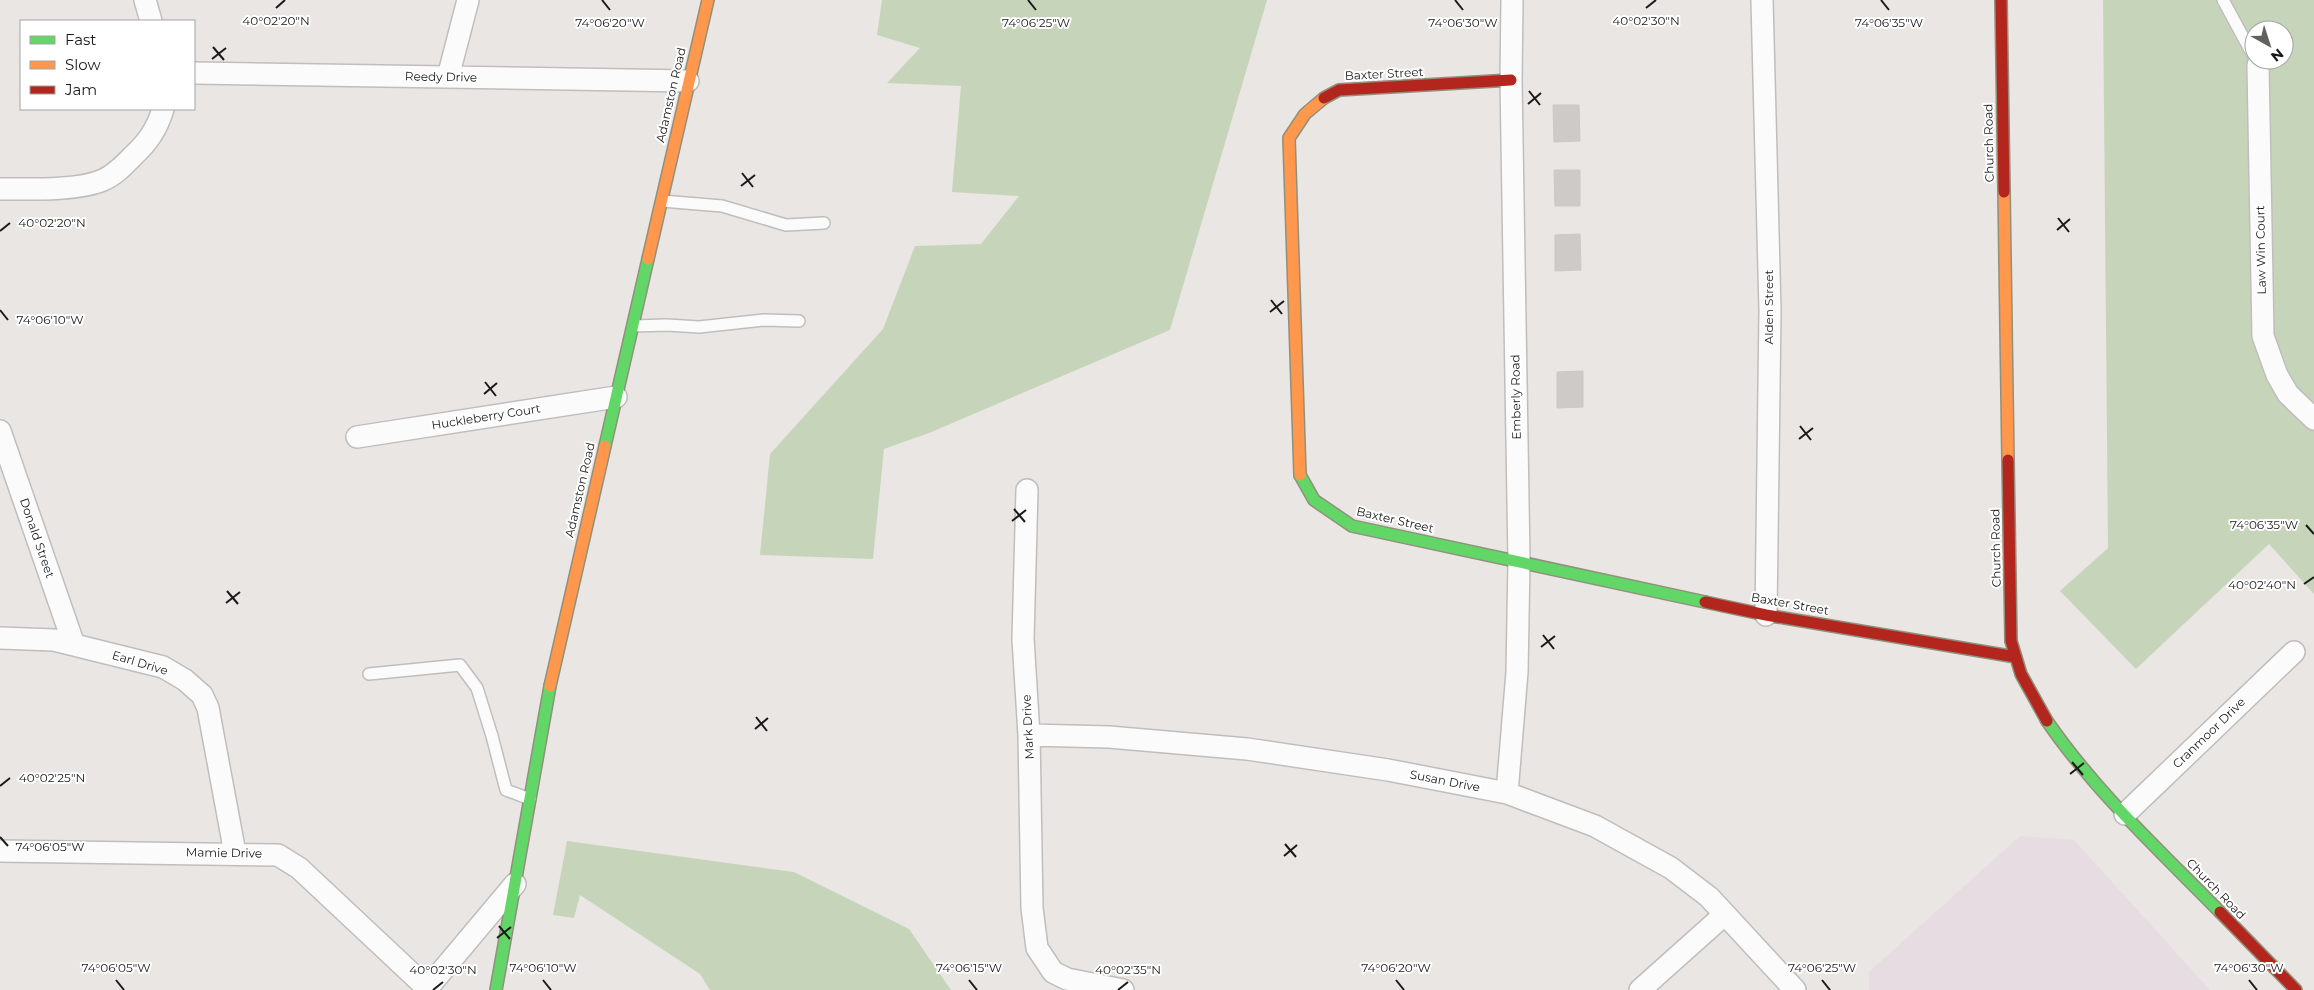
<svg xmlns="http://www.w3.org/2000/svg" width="2314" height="990" font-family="Montserrat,sans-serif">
<rect width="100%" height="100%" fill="#e9e6e3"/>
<!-- industrial -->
<path fill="#e6dce2" d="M2020 836 2074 840 2210 990H1869V972Z"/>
<!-- forest -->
<path fill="#c6d5ba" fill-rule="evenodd" d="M882 0H1267L1170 330 929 433 884 449 873 559 760 555 770 454 883 329 915 246 981 244 1019 196 952 192 961 86 887 83 920 48 877 35Z
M2103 0H2314V594L2269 544 2136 669 2060 591 2108 548ZM2254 30H2284V60H2254Z
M567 841 794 872 909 929 951 990H954H710L700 974 580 895 574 918 553 915Z"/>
<!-- building -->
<path fill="#cecac8" stroke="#ccc8c5" d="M1553 105H1579L1580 141 1554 142Z
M1554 170H1580V206H1555Z
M1580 234 1581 270 1555 271V235Z
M1583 371V407L1557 408V372Z"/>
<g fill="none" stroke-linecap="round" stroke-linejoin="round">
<!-- lane casing -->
<g stroke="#c0bebd" stroke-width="14">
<path id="lane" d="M2223 0 2254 57
M662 201 722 206 786 225 824 223
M633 326 667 325 699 327 764 320 799 321
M369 674 460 665 477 688 492 736 506 790 530 799"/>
</g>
<!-- street casing -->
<g stroke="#c0bebd" stroke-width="24">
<path id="street" d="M145 0 151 21
M1762 0 1770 310 1766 615
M2258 65 2263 336 2277 375 2288 394 2314 419
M194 73 688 81
M448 77 468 0
M0 189C28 189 78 191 103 180 115 175 124 165 133 156 148 142 157 129 163 109
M0 431 74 645
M357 437 616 397
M1027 490 1023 639 1029 735 1032 908 1037 948 1053 972 1067 979 1123 990
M0 638 54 640 163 667 185 680 202 695 208 708 235 853
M1029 735 1109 737 1247 749 1388 770 1507 793 1595 826 1671 868 1709 897 1795 990
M1507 793 1517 672 1519 561 1511 80 1512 0
M2125 814 2294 652
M0 851 278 855 299 868 427 988
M426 990 515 884
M1640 990 1724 915"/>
</g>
<!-- fast casing -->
<g stroke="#90907d" stroke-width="14">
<path id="fast" d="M605 446 648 259
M1300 475 1314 500 1352 526 1705 602
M2047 721C2095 791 2160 851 2220 912
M496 990 550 686"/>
</g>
<!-- slow casing -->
<g stroke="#90907d" stroke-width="14">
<path id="slow" d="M2004 192 2008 460
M648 259 708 0
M1300 475 1289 138 1305 114 1324 98
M550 686 605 446"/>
</g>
<!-- jam casing -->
<g stroke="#90907d" stroke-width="14">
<path id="jam" d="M2001 0 2004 192
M1324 98 1339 90 1511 80
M2008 460 2011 641 2021 674 2047 721
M1705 602 1766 615 2016 657
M2220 912 2296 990"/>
</g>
<!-- lane -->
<use href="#lane" stroke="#fcfbfb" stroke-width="11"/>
<!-- street -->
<use href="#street" stroke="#fcfbfb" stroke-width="21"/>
<!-- fast -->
<use href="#fast" stroke="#63d668" stroke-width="11"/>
<!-- slow -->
<use href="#slow" stroke="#ff974d" stroke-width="11"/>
<!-- jam -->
<use href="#jam" stroke="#b3261e" stroke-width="11"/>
</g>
<!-- ticks -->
<path fill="none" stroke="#1a1a1a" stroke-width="2" d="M602 0 610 10M1028 0 1036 10M1455 0 1463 10M1881 0 1889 10M276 8 285 0M1646 8 1656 0M213 47 224 60M212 59 226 48M1529 91 1540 105M1528 104 1541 93M742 173 753 187M741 186 755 175M2058 218 2069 232M2057 230 2070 219M0 231 10 223M1271 300 1282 314M0 310 8 320M1270 312 1284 301M485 382 496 396M484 394 497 383M1800 426 1811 440M1799 439 1813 428M1014 509 1025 522M1012 521 1026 510M2306 525 2314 534M2304 584 2314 577M227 591 238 604M226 603 240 592M1543 635 1554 649M1541 647 1555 636M756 717 767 731M755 729 768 718M2072 762 2083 775M2070 774 2084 763M0 786 10 778M0 837 8 846M1285 844 1296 857M1284 856 1297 845M499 926 510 939M497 938 511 927M116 980 124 990M543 980 551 990M969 980 977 990M1396 980 1404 990M1822 980 1830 990M2249 980 2257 990M433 990 443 982M1118 990 1128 982"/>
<g text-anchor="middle" stroke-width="4" stroke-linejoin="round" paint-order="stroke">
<!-- street labels -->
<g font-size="12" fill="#1a1a1a" stroke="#fff">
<text transform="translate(1384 74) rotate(-3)" y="4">Baxter Street</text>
<text transform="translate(441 77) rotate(1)" y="4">Reedy Drive</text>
<text transform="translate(671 95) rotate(-77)" y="4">Adamston Road</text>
<text transform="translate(1989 143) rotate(-91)" y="4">Church Road</text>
<text transform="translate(2261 250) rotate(-91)" y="4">Law Win Court</text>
<text transform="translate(1769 307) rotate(-90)" y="4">Alden Street</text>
<text transform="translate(1516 397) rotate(-91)" y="4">Emberly Road</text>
<text transform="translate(486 417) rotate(-9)" y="4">Huckleberry Court</text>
<text transform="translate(580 490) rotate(-77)" y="4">Adamston Road</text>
<text transform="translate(1395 520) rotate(13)" y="4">Baxter Street</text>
<text transform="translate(37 538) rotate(71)" y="4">Donald Street</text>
<text transform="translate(1996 548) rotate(-91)" y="4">Church Road</text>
<text transform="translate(1790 604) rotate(10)" y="4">Baxter Street</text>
<text transform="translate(140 663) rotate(17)" y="4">Earl Drive</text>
<text transform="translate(1028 727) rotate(-93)" y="4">Mark Drive</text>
<text transform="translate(2209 733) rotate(-44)" y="4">Cranmoor Drive</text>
<text transform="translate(1445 781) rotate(11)" y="4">Susan Drive</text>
<text transform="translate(224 853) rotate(1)" y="4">Mamie Drive</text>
<text transform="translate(2216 889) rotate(46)" y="4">Church Road</text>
</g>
</g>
<g font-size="12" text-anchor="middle" fill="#1a1a1a" stroke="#fff" stroke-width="4" stroke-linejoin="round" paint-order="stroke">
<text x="276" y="25">40°02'20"N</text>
<text x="1646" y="25">40°02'30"N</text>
<text x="1036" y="27">74°06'25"W</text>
<text x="1463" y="27">74°06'30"W</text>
<text x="1889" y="27">74°06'35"W</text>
<text x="610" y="27">74°06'20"W</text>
<text x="52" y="227">40°02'20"N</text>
<text x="50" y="324">74°06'10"W</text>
<text x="2264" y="529">74°06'35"W</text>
<text x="2262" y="589">40°02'40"N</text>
<text x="52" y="782">40°02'25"N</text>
<text x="50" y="851">74°06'05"W</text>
<text x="116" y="972">74°06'05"W</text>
<text x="543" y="972">74°06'10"W</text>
<text x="969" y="972">74°06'15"W</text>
<text x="1396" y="972">74°06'20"W</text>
<text x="1822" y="972">74°06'25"W</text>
<text x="2249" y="972">74°06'30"W</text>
<text x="443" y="974">40°02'30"N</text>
<text x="1128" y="974">40°02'35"N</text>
</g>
<!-- legend -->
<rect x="20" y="20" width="175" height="90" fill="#ffffff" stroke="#a3a3a3"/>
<rect x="30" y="36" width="25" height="8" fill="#63d668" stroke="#a3a3a3"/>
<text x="65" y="45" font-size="15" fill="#1a1a1a">Fast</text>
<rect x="30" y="61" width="25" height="8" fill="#ff974d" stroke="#a3a3a3"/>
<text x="65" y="70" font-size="15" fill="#1a1a1a">Slow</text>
<rect x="30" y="86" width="25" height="8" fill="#b3261e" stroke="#a3a3a3"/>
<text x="65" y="95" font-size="15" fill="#1a1a1a">Jam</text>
<!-- north arrow -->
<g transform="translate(2269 45) rotate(141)"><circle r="24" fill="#ffffff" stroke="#a3a3a3"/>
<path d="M0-4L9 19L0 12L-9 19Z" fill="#626160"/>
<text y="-8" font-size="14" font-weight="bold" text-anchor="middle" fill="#1a1a1a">N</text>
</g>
</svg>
